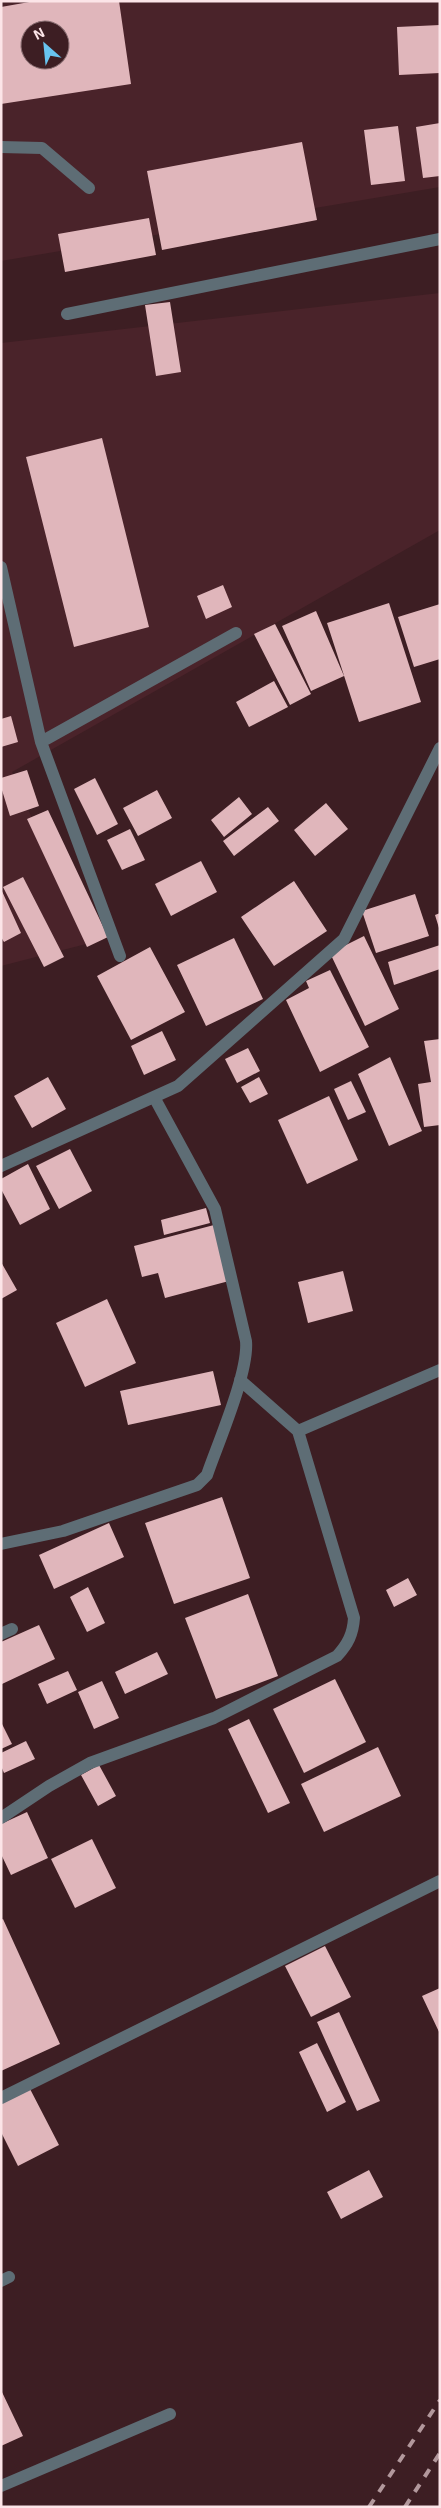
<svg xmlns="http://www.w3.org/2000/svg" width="441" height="2508" font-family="'Exo 2',sans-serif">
<rect width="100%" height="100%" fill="#3d1e23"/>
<!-- built -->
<path fill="#4a232a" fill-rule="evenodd" d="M1 1H440V187L1 261ZM30 30H60V60H30Z
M440 293V530L12 772 86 944 1 966V343Z"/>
<!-- building -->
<path fill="#e0b6bb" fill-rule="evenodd" d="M35 1H119L131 84 1 104V7ZM30 30H60V60H30Z
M440 25V73L399 75 397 27Z
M440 123V176L423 178 416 127Z
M398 126 405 181 371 185 364 130Z
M302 142 317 220 162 250 147 171Z
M149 218 156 255 65 272 58 234Z
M170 302 181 372 156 376 145 305Z
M102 438 149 627 74 647 26 457Z
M223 585 232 607 206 619 197 596Z
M389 603 421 702 359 722 327 623Z
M440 604V659L414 667 398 617Z
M316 611 344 676 311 691 282 626Z
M275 624 311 694 290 705 254 634Z
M274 681 288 707 249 727 236 702Z
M11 716 18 742 1 747V719Z
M27 770 39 806 10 816 1 787V778Z
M95 778 118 824 97 835 74 789Z
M157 790 172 818 138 836 123 808Z
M239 797 252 814 224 837 211 820Z
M326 803 348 829 315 856 294 830Z
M268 807 279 821 234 856 223 841Z
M48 810 108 937 87 947 27 819Z
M130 829 145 860 122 870 107 840Z
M201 861 217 892 171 916 155 884Z
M23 877 64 957 44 967 3 887Z
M294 881 327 931 274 966 241 917Z
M1 889 21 933 4 942 1 937Z
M415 894 429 936 376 953 362 911Z
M440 913V928H439L435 915Z
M364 936 399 1009 365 1026 330 953Z
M234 938 263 999 206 1026 177 965Z
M440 945V969L394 985 388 962Z
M150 947 185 1012 131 1040 97 976Z
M330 970 369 1047 320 1072 286 1000 309 988 306 981Z
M162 1031 176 1060 144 1075 131 1046Z
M440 1039V1125L424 1127 418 1084 431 1082 424 1041Z
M248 1048 260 1071 237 1083 225 1059Z
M390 1057 422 1131 389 1146 358 1074Z
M48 1077 66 1109 32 1128 14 1096Z
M259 1077 268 1094 250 1103 241 1087Z
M351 1081 366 1112 348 1120 334 1089Z
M329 1096 358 1160 307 1184 278 1120Z
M70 1149 92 1191 59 1209 36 1166Z
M28 1164 50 1209 20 1225 1 1189V1179Z
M206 1208 210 1223 164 1235 161 1220Z
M214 1225 229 1281 165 1298 158 1273 142 1277 134 1246Z
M1 1262 17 1290 1 1299Z
M343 1271 353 1311 308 1323 298 1282Z
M107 1299 136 1363 85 1387 56 1323Z
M213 1371 221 1405 128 1425 120 1391Z
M222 1497 250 1578 174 1604 145 1523Z
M109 1523 124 1557 54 1589 39 1555Z
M408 1578 417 1595 394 1607 386 1590Z
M88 1587 105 1623 87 1632 70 1597Z
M248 1594 278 1676 216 1699 185 1618Z
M39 1625 55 1659 2 1684 1 1642Z
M157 1652 168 1674 125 1694 115 1672Z
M68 1671 77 1690 47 1704 38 1684Z
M335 1679 366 1742 304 1773 273 1709Z
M102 1681 119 1718 94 1729 78 1692Z
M249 1719 290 1803 268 1813 228 1729Z
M1 1722 12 1744 1 1749Z
M26 1741 35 1759 4 1773 1 1766V1753Z
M378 1747 401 1796 324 1832 301 1784Z
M99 1765 116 1796 98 1806 81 1775Z
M27 1812 48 1858 11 1875 1 1854V1824Z
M92 1839 116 1888 75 1908 51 1859Z
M3 1919 60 2044 1 2071V1920Z
M325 1946 351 1997 311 2017 285 1966Z
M440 1988V2034L422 1996Z
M339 2012 380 2101 357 2111 317 2022Z
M317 2043 346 2102 327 2112 299 2052Z
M29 2087 59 2145 18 2166 1 2132V2101Z
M369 2170 383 2197 341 2219 327 2192Z
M1 2390 23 2436 1 2446Z"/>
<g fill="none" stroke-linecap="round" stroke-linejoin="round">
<!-- lane -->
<path stroke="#5e6d75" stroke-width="12" d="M1 147 42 148 89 188"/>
<!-- street -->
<path stroke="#5e6d75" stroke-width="12" d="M67 314 440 239
M1 567 41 742 120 956
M41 742 236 633
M1 1166 178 1086 344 939 440 748
M240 1380 298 1431 440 1370
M1 1544 63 1531 197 1485 207 1475C218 1443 249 1372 246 1341L215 1209 154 1097
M1 1634 12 1629
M1 1818 49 1786 90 1763 214 1718 337 1656C348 1644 353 1634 354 1618L298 1431
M1 2098 440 1881
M1 2281 9 2277
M1 2486 170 2414"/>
<!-- rail -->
<path stroke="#b2989c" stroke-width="4" stroke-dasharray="9 9" stroke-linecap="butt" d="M369 2507 440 2400
M405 2507 440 2453"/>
</g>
<!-- border -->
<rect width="441" height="2508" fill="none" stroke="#fce5e8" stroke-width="5"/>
<!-- north arrow -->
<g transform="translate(45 45) rotate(333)"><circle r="24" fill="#3d1e23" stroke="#896e72"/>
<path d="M0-4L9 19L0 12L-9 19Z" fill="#68c4f0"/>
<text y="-8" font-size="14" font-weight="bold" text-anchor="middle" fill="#fce5e8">N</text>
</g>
</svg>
